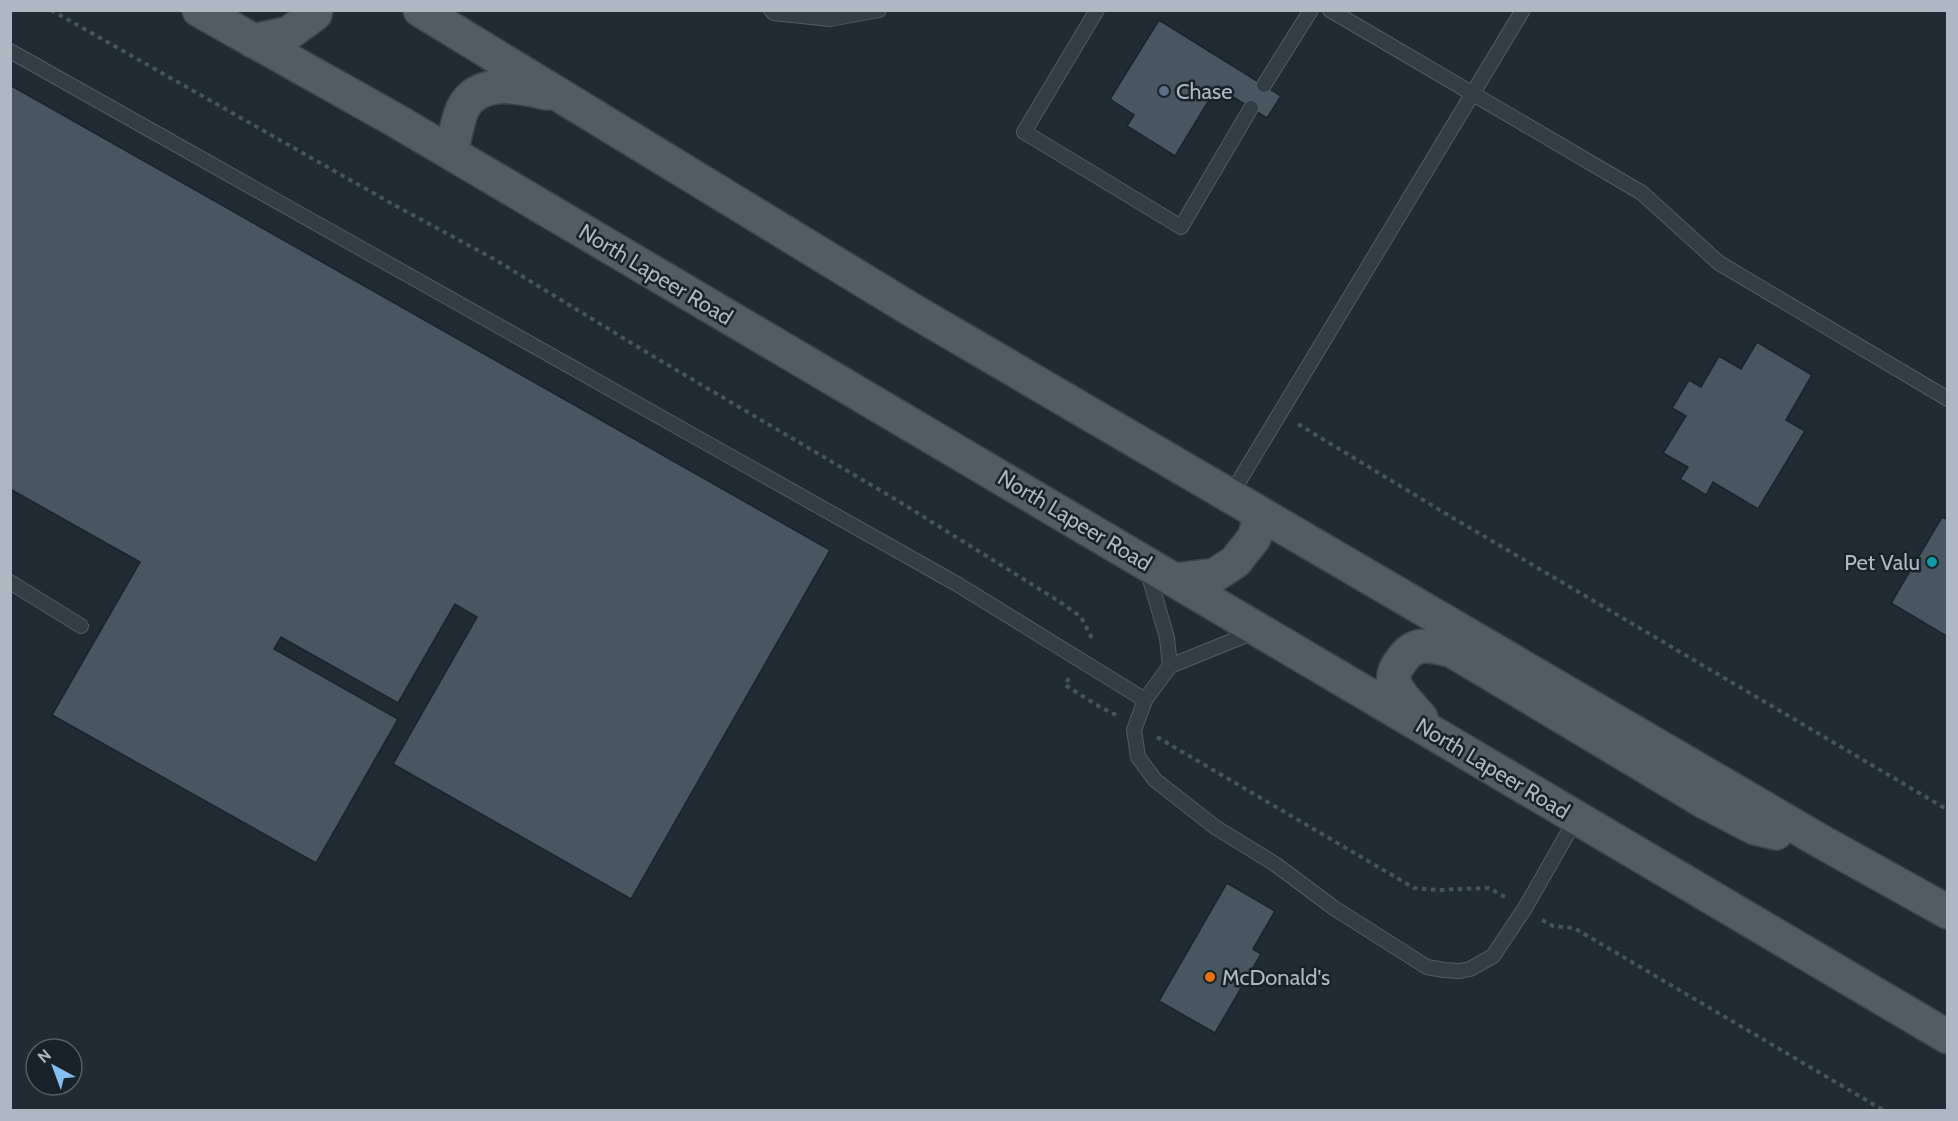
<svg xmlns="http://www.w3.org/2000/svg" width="1958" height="1121" font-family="Cabin,sans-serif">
<rect width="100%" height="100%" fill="#202b33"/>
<!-- building -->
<path fill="#485660" stroke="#1b242b" stroke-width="1.5" d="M1159 20 1281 96 1267 118 1217 87 1175 156 1127 126 1134 115 1110 99Z
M10 85 830 550 631 899 393 764 477 617 455 604 398 703 281 637 274 649 398 719 316 863 52 715 140 562 10 489Z
M1757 342 1812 375 1786 420 1805 431 1758 509 1713 482 1706 495 1680 479 1688 467 1663 453 1686 416 1672 408 1689 380 1701 387 1719 356 1741 369Z
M1942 517 1948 520V637L1891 603Z
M1227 883 1275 911 1253 949 1261 954 1215 1033 1159 1001Z"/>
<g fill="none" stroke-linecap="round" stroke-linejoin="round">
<!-- lane casing -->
<g stroke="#505b63" stroke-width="16">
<path id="lane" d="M771 10 774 13 830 19 879 10
M1097 10 1024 132 1181 227 1251 108
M1330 10 1642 193 1719 263 1948 399
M10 51 957 584 1145 700 1170 666 1254 632
M1264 85 1311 10
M1230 496 1523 10
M1147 569 1167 638 1170 666
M10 582 81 626
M1145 700 1134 730 1138 757 1155 780 1215 827 1275 864 1334 908 1427 967 1444 970 1460 971 1470 969 1493 956 1525 908 1577 817"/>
</g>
<!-- primary casing -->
<g stroke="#3c464e" stroke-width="36">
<path id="primary" d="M199 10 395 120 1948 1037
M420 10 912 310 1822 842 1948 912
M253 41 289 33 315 14 316 10
M451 153C455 138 457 121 463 108 479 77 520 87 547 93
M1175 580 1215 575 1235 562 1254 538 1261 514
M1421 718C1412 707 1395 692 1394 679 1393 673 1397 666 1401 661 1415 640 1429 646 1451 650L1705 802 1755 828 1776 833"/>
</g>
<!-- path -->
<path stroke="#435655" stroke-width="4" stroke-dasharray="4.5 4.5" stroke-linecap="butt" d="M51 10 396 206 494 259 656 358 895 499 1057 600 1081 617 1091 636 1089 639
M1298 424 1448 515 1948 810
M1069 678 1065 685 1100 707 1116 715
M1157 737 1414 888 1437 890 1489 888 1505 897
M1542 920 1553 926 1574 928 1883 1110"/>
<!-- lane -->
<use href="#lane" stroke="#333d44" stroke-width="14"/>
<!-- primary -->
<use href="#primary" stroke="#515c65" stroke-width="33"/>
</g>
<!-- markers -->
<circle fill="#5c6f8a" stroke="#192229" stroke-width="2" cx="1164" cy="91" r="6"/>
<circle fill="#0f9aa8" stroke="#192229" stroke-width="2" cx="1932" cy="562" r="6"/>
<circle fill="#e8710a" stroke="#192229" stroke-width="2" cx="1210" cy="977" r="6"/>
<g text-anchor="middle" stroke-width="5" stroke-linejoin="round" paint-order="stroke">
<!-- poi labels -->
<g font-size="22" fill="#adb8c2" stroke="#192229" text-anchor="start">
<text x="1176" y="99">Chase</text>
<text x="1920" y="570" text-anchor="end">Pet Valu</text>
<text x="1222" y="985">McDonald's</text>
</g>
<!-- street labels -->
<g font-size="22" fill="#adb8c2" stroke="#192229">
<text transform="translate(656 274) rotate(31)" y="8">North Lapeer Road</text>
<text transform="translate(1075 520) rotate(31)" y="8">North Lapeer Road</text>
<text transform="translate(1493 768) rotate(31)" y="8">North Lapeer Road</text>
</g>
</g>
<!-- border -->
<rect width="1958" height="1121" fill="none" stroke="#adb8c2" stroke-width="24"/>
<!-- north arrow -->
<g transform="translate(54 1067) rotate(319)"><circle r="28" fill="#192229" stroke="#545e66" stroke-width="1.5"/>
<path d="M0-4.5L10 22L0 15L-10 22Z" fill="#83bff1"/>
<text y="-9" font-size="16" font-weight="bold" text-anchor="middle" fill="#adb8c2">N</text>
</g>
</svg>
